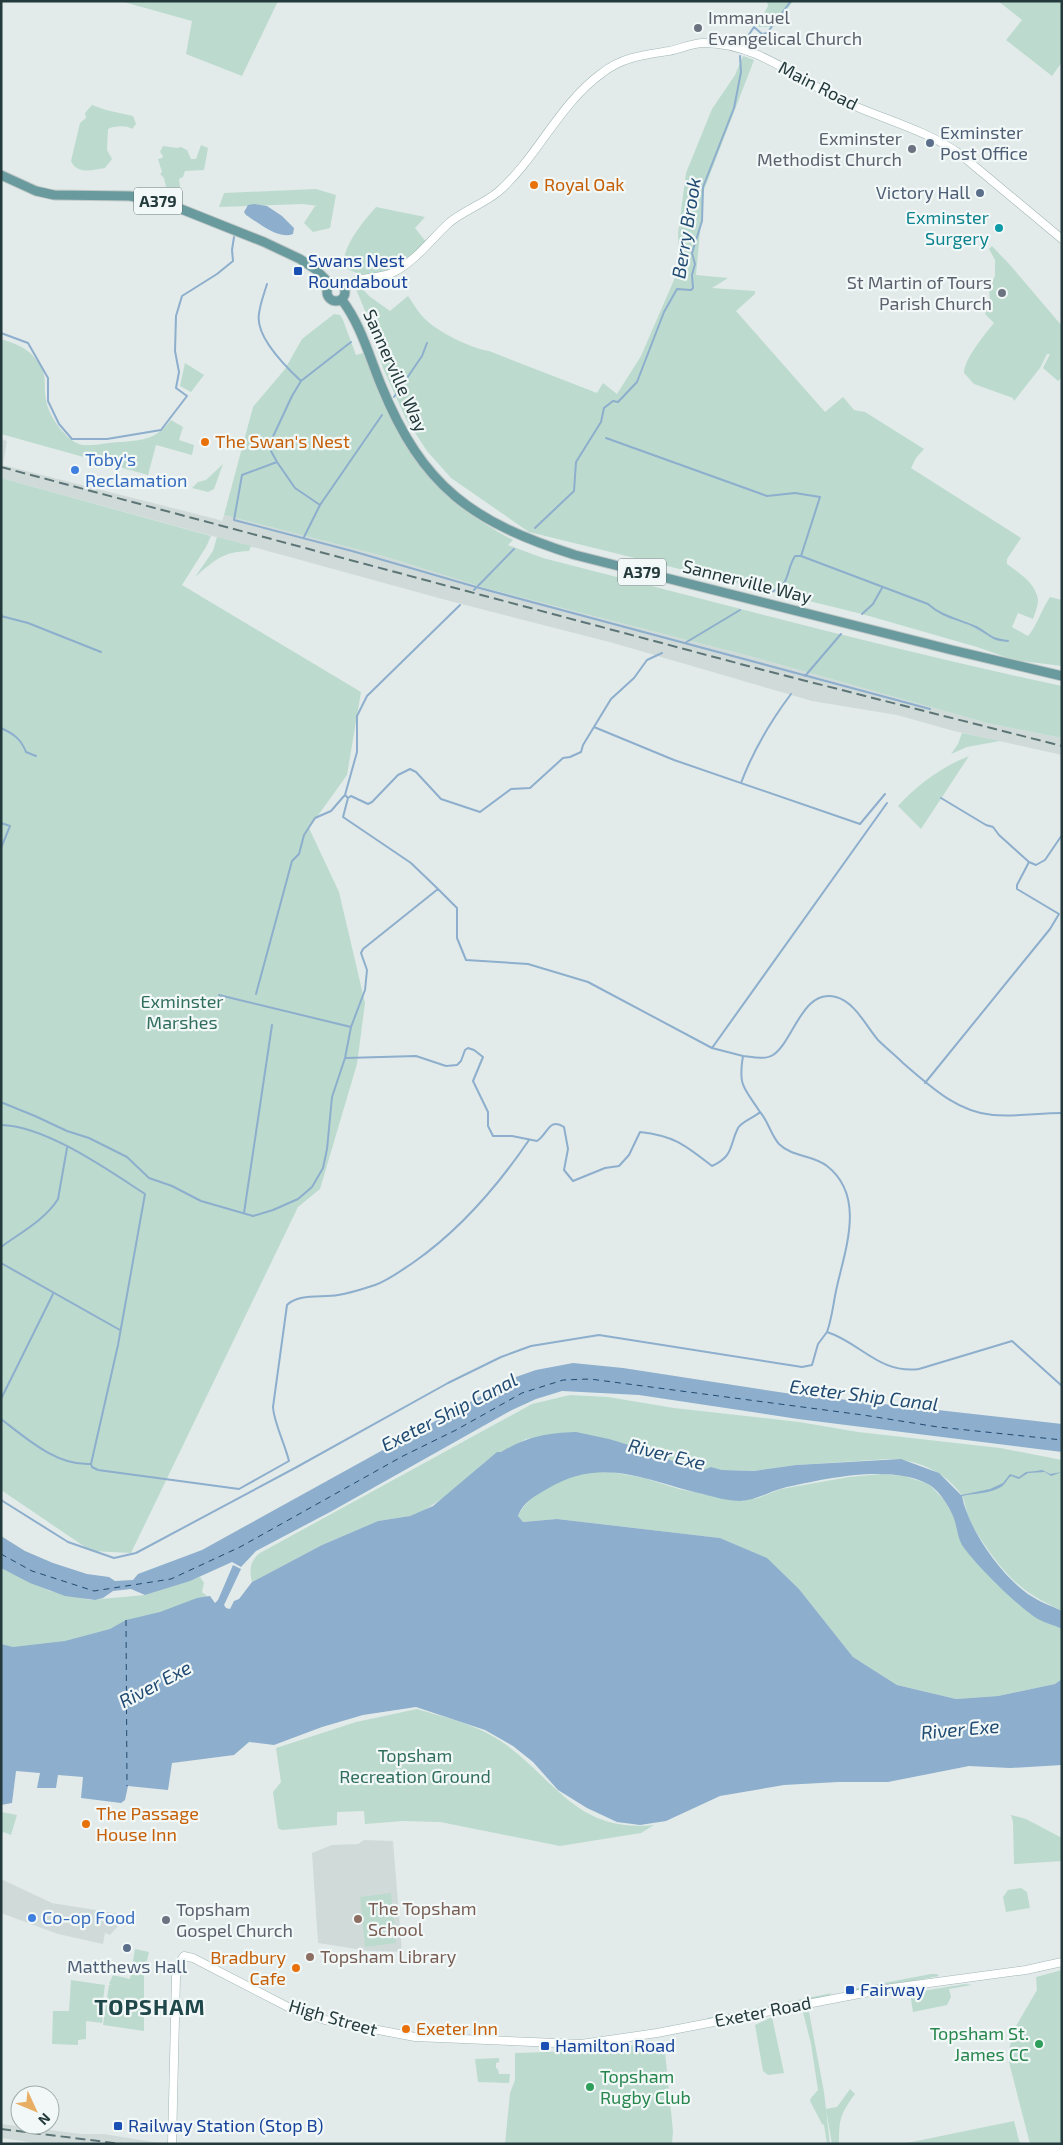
<svg xmlns="http://www.w3.org/2000/svg" width="1063" height="2145" font-family="'Exo 2',sans-serif">
<rect width="100%" height="100%" fill="#e2ebea"/>
<!-- built -->
<path fill="#d0dbd9" d="M1 439 7 441 3 465 216 519 222 521 224 515 383 556 485 588 753 657 987 723 1062 738V755L954 731 897 715 812 701 613 643 446 600 1 478Z
M364 1840 393 1841 402 1952 369 1951 318 1943 312 1853 332 1845 358 1844Z
M1 1879 52 1903 121 1914 118 1926 110 1935 105 1933 103 1944 58 1934 1 1913Z
M1 2124 82 2134H104L165 2144H43L1 2138Z"/>
<!-- green -->
<path fill="#bcdbce" d="M120 1H278L242 76 186 54 192 21Z
M767 1H793L774 27H759L758 24 768 6Z
M998 1H1062V62L1052 76 1006 40 1022 20Z
M743 56 754 60 704 190 696 275 728 278 712 288 755 291V294L736 311 825 412 843 397 854 410 865 412 924 449 916 458 911 468 1021 538 1007 559V564C1019 573 1036 583 1038 600 1038 606 1035 613 1033 619L1018 613 1012 627 1028 636C1038 624 1041 610 1050 597L1062 600V666L1014 660 977 647 862 614 529 532 451 478 427 451 406 419 383 368 372 328 356 289 360 286 369 296 390 311 408 296C413 303 418 312 424 318 436 331 472 349 489 351L597 393 603 383 617 394 641 356 680 266 678 234 686 173 712 109 735 75Z
M92 105 106 110 133 116 136 124 132 129C126 125 114 126 108 129L107 150 112 159 105 168C93 170 77 175 71 161L80 123 86 118 85 113Z
M201 145 208 148 204 170 185 171 183 177 179 179 181 194 177 199 162 197 161 192 166 187 164 178 160 174 162 172 158 159 162 158 163 156 160 152 163 146 177 148 181 147 187 150 191 159H196Z
M316 189 336 195 330 228 313 232 304 223 315 206H318L303 204 219 207 224 193Z
M376 207 425 217 415 228 427 243C410 260 387 276 361 274 355 273 348 269 343 267 343 245 362 223 376 207Z
M992 246 1011 266 1062 326V377L1058 381 1043 368 1050 354H1047L1040 368 1014 401 1013 398 974 384 964 373C964 359 985 334 994 323L985 314 990 301 989 289 995 276V260L989 249Z
M334 314 340 315 343 320 356 355 363 353C399 445 422 492 513 540L508 545 543 558C716 602 888 649 1062 686V738L987 723 753 657 485 588 383 556 224 515 253 407 285 369 302 339Z
M1 339C13 343 26 347 34 357 49 373 43 382 46 400 48 415 67 443 83 445 95 446 110 442 121 442 145 440 156 439 171 420L183 427 179 440 194 445 192 455 156 445 148 475 1 434Z
M185 363 204 375 191 392 180 386Z
M223 464 214 489 208 492 192 488 198 482 206 480Z
M1 478 211 536 206 547 182 585 361 692 347 775 309 828 339 892 365 1003 357 1064 320 1189 298 1207 131 1553 91 1551 1 1490Z
M217 537 251 546 249 551C222 552 215 560 195 577L213 551Z
M962 733 1000 741 967 747 951 754 958 744Z
M969 756 921 829 898 806C917 785 943 766 969 756Z
M570 1395 608 1397 674 1408 799 1422 858 1432 1000 1448 1062 1460V1611C1031 1596 1015 1586 994 1558 985 1546 976 1533 969 1519 966 1511 965 1500 961 1494 944 1471 916 1459 888 1459L796 1465 754 1471 722 1470 711 1467 703 1470 688 1463 675 1462 645 1450 532 1438 526 1439 485 1462 455 1490 423 1511 410 1516 378 1521 322 1545 252 1582C249 1569 250 1561 260 1553L532 1404Z
M586 1472H611L644 1478 679 1489 739 1501 758 1498 781 1489 849 1477 881 1474 904 1476 929 1484 944 1500 954 1516 962 1544 1052 1624 1062 1629V1679L1055 1684 998 1696 956 1699 897 1685 853 1657 799 1589 766 1558 720 1538 557 1519 523 1522 518 1517C527 1493 563 1478 586 1472Z
M1 1568 50 1591 90 1600 145 1595 200 1577 204 1583 202 1592 208 1597 1 1695Z
M417 1709C447 1718 479 1725 505 1744 557 1782 578 1833 654 1825L641 1833 560 1846 440 1822 403 1821 365 1824 364 1811 337 1812V1825L282 1830 278 1828 273 1792 281 1782 276 1748 356 1722Z
M1 1812 17 1815 11 1835 3 1832 1 1837Z
M1011 1815 1026 1819 1062 1838V1861L1014 1864 1013 1822Z
M1021 1888 1027 1892 1030 1908 1006 1912 1003 1897 1008 1890Z
M391 1893 396 1943 365 1947 360 1897Z
M135 1949 149 1952 144 1974V2031L103 2025 109 1985H112L109 1984 113 1975 130 1979Z
M1062 1970V2144H1030L1010 2066 1008 2056 1011 2041 1016 2026 1037 1990 1036 1977Z
M931 1974H937L939 1976 854 1992 852 1989Z
M71 1980 105 1985 103 2000 105 2001 102 2023 86 2021V2039L78 2040V2045L52 2044 53 2011H69Z
M965 1984 972 1985 949 1989 951 1997 947 2005 913 2012 910 1993Z
M832 1993 827 1997 708 2020 707 2018Z
M803 2012H809L824 2092 830 2144H827L824 2125 822 2124 810 2101 811 2098 818 2090 811 2044Z
M772 2017 784 2073 768 2075 763 2071 755 2025Z
M664 2042 673 2131 672 2144H505L510 2093 515 2080V2053L581 2051Z
M499 2058V2062L496 2063V2068L498 2069 499 2074H510L509 2083 478 2082 475 2059Z
M850 2089 855 2094C840 2114 839 2120 839 2144H832L826 2109 837 2107Z
M1014 2121 1020 2144H902Z"/>
<!-- water -->
<path fill="#8daecc" d="M254 204 267 206 282 216 294 228 293 234C278 240 259 223 246 215L244 212 248 205Z
M573 1363 623 1368 785 1393 1062 1424V1452L798 1419 639 1395 562 1391 536 1399 512 1410 332 1511 256 1551 241 1567 232 1562 190 1581 145 1595 131 1589 113 1591 103 1598 95 1600 65 1596 30 1583 1 1568V1536L25 1551 53 1563 87 1574 109 1577 115 1581 133 1580 138 1574 202 1550 513 1378 536 1370Z
M576 1432 609 1439 645 1450 675 1462 688 1463 703 1470 711 1467 722 1470 754 1471 796 1465 901 1459 939 1473 961 1495 990 1489 1003 1483 1010 1474 1019 1477 1026 1472 1036 1471 1042 1470 1050 1474 1062 1472 1051 1476 1045 1472 1028 1473 1019 1479 1011 1476C1007 1479 1005 1485 1001 1487 989 1494 975 1493 962 1496 968 1528 999 1572 1024 1591 1035 1600 1049 1605 1062 1611V1629C1054 1625 1045 1623 1038 1619 1020 1609 973 1562 962 1545 957 1536 957 1525 953 1516 949 1506 938 1489 928 1484 889 1464 824 1479 783 1488 769 1492 756 1500 740 1501 728 1501 714 1497 703 1494 646 1481 603 1455 547 1489 534 1497 524 1501 518 1516L523 1522 557 1519 720 1538 767 1558 799 1589 853 1657 897 1685 956 1699 998 1696 1055 1684 1062 1679V1765L1010 1768 969 1766 888 1782H838L784 1785 720 1796 666 1821 640 1825 617 1822 587 1808 558 1790 533 1762 513 1746 485 1730 416 1707 363 1715 322 1727 274 1745 249 1742 234 1755 172 1763 168 1790 128 1786 125 1800 121 1803 81 1798 83 1777 58 1775 56 1788H37L40 1773 16 1771 12 1803 1 1805V1644L13 1647 65 1641 110 1629 126 1620 160 1612 197 1598 210 1596 215 1603 218 1600 233 1565 241 1569 224 1605 226 1608 230 1609 234 1601 239 1599 252 1582 322 1545 378 1521 410 1516 433 1506 497 1452H501C527 1437 545 1433 576 1432Z"/>
<g fill="none" stroke-linecap="round" stroke-linejoin="round">
<!-- stream -->
<path stroke="#8daecc" stroke-width="2" d="M746 39 754 27 762 34 767 33 791 1
M267 284C264 294 260 304 259 314 255 336 286 367 301 381
M1 333 28 343 48 378V401L59 424 72 439H107L161 430 187 396 176 388 179 372 175 351 176 316 182 296 217 274 233 261 232 250 234 237
M394 397 422 356 427 343
M606 438 767 496 795 493 820 497 801 556
M277 462 242 475 234 520 352 551 476 587 930 709
M320 505 295 488 277 462 271 451 270 443 292 396 301 381 351 342
M535 528 574 491 576 462 601 422 604 408 613 401 618 402 637 382 664 312 677 289 691 290 693 288 692 275 695 264 692 253 702 221 703 187 734 108 741 72 740 56
M304 537 320 505 382 415
M474 590 514 549
M771 592C791 585 785 572 795 556H801L928 604C942 617 959 619 976 627 991 635 989 639 1008 641
M862 614 873 604 882 588
M1 616 28 623 101 652
M685 643 740 610
M805 676 841 634
M594 727 674 760 860 824 885 794
M1 728C14 734 21 739 26 752L36 756
M741 783C753 751 770 722 791 694
M348 798 351 796 368 804 372 802 398 775 410 769 416 772 441 799 480 812 511 789 530 788 563 758 570 757 581 752 583 745 611 699 634 678 647 660 662 653
M941 798 986 825 993 827 999 835 1029 862
M1 823 10 826 1 848
M438 889 457 908V938L466 960 528 964 588 982 712 1048
M256 994 292 861 299 854 304 835 315 818 331 811 344 796
M219 995 351 1027
M743 1056C752 1057 765 1060 773 1055 794 1041 802 988 836 997 855 1002 866 1026 878 1040 886 1048 895 1055 903 1063 930 1086 957 1112 993 1115 1015 1117 1039 1113 1062 1113
M346 1058 416 1056 446 1066 457 1065 461 1061 465 1050 468 1048 474 1050 483 1057 473 1081 488 1112V1126L493 1136H512L537 1141C548 1134 549 1117 564 1127L568 1149 564 1170 573 1181 605 1168 619 1166 629 1155 640 1132C675 1136 685 1145 712 1166 734 1156 729 1146 738 1128 742 1121 754 1118 760 1112 744 1087 738 1087 743 1056L712 1048 887 803
M925 1083 1050 929 1059 914 1017 889V885L1029 862 1036 865 1045 860 1062 835
M3 1103 35 1116 67 1131 89 1138 127 1157 149 1178 172 1186 201 1201 253 1216 273 1210 298 1199 312 1187 323 1168 327 1149 332 1097 345 1058 351 1027 365 990 367 970 361 953 363 949 438 889 411 863 343 817 348 798 345 795 357 752V716L367 696 460 605
M760 1112C768 1121 771 1135 779 1144 792 1157 813 1155 827 1166 867 1197 844 1252 836 1291 833 1305 832 1318 827 1332
M1 1125C46 1126 108 1170 145 1194L118 1345 91 1464
M244 1213 272 1025
M1 1247C20 1233 45 1220 58 1199L67 1148
M1 1263 120 1330
M1 1399 53 1294
M1 1419C27 1439 57 1466 91 1464L92 1467 98 1470 239 1489 289 1461C285 1444 274 1423 273 1407L287 1305C298 1293 323 1298 338 1295 351 1293 363 1289 375 1285 389 1280 402 1270 414 1262 461 1229 497 1187 529 1140
M1 1500 68 1542 114 1558 136 1553 295 1468 448 1383 501 1357 531 1346 599 1335 802 1367 812 1365 818 1344 827 1332C861 1343 879 1374 919 1369L1012 1341 1062 1386"/>
<!-- ferry -->
<path stroke="#214b72" stroke-width="1" stroke-dasharray="6 5" stroke-linecap="butt" d="M1 1554 32 1571 94 1591 171 1579 240 1547 403 1456 456 1430 522 1393 563 1380 590 1379 863 1415 938 1427 1062 1440
M126 1620 127 1786"/>
<!-- secondary casing -->
<g stroke="#a1b6b5" stroke-width="9">
<path id="secondary" d="M345 287C357 275 379 280 394 272 417 260 431 239 450 222 465 210 483 204 498 192 538 157 558 105 602 73 623 57 643 55 669 51 680 49 690 44 702 43 756 42 797 79 843 101 882 119 924 129 960 154L1062 239
M172 2144 176 1977 180 1962 184 1956 193 1958 288 2007 325 2020 415 2037 581 2044 657 2033 885 1989 1026 1970 1062 1962"/>
</g>
<!-- primary casing -->
<g stroke="#c1c8c8" stroke-width="11">
<path id="primary" d="M1 175 36 191 54 195 130 196 166 203 264 242 300 259 315 269 331 285
M327 292a9 9 0 1 1 18 0a9 9 0 1 1-18 0Z
M342 300C361 325 369 356 381 385 423 488 472 522 575 555L952 650 1062 676"/>
</g>
<!-- secondary -->
<use href="#secondary" stroke="#fff" stroke-width="8"/>
<!-- primary -->
<use href="#primary" stroke="#699a9d" stroke-width="9"/>
<!-- rail -->
<path stroke="#5d7576" stroke-width="2" stroke-dasharray="10 5" stroke-linecap="butt" d="M1 467 763 670 1062 746
M1 2129 122 2144"/>
</g>
<!-- markers -->
<g fill="#6b7280" stroke="#f2f8f7" stroke-width="2">
<circle cx="698" cy="28" r="5"/>
<circle cx="912" cy="149" r="5"/>
<circle cx="1002" cy="293" r="5"/>
<circle cx="166" cy="1920" r="5"/>
</g>
<g fill="#5c6f8a" stroke="#f2f8f7" stroke-width="2">
<circle cx="930" cy="143" r="5"/>
<circle cx="980" cy="193" r="5"/>
<circle cx="127" cy="1948" r="5"/>
</g>
<g fill="#e8710a" stroke="#f2f8f7" stroke-width="2">
<circle cx="534" cy="185" r="5"/>
<circle cx="205" cy="442" r="5"/>
<circle cx="86" cy="1824" r="5"/>
<circle cx="296" cy="1968" r="5"/>
<circle cx="406" cy="2029" r="5"/>
</g>
<circle fill="#0f9aa8" stroke="#f2f8f7" stroke-width="2" cx="999" cy="228" r="5"/>
<g fill="#1a4fb4" stroke="#f2f8f7" stroke-width="2">
<rect x="293" y="266" width="10" height="10" rx="2.5"/>
<rect x="845" y="1985" width="10" height="10" rx="2.5"/>
<rect x="540" y="2041" width="10" height="10" rx="2.5"/>
<rect x="113" y="2121" width="10" height="10" rx="2.5"/>
</g>
<g fill="#3f7fe0" stroke="#f2f8f7" stroke-width="2">
<circle cx="75" cy="470" r="5"/>
<circle cx="32" cy="1918" r="5"/>
</g>
<g fill="#8d6e63" stroke="#f2f8f7" stroke-width="2">
<circle cx="358" cy="1919" r="5"/>
<circle cx="310" cy="1957" r="5"/>
</g>
<g fill="#2e9e5b" stroke="#f2f8f7" stroke-width="2">
<circle cx="1039" cy="2044" r="5"/>
<circle cx="590" cy="2087" r="5"/>
</g>
<g text-anchor="middle" stroke-width="4.5" stroke-linejoin="round" paint-order="stroke">
<!-- shield labels -->
<g fill="#f2f8f7" stroke="#617273" stroke-width="1">
<rect x="134" y="187.5" width="48" height="27" rx="4"/>
<rect x="618" y="558.5" width="48" height="27" rx="4"/>
</g>
<g font-size="16" font-weight="bold" fill="#23393b">
<text x="158" y="207">A379</text>
<text x="642" y="578">A379</text>
</g>
<!-- worship labels -->
<g font-size="18" fill="#5b616d" stroke="#f2f8f7" text-anchor="start">
<text x="708" y="24">Immanuel<tspan x="708" dy="21">Evangelical Church</tspan></text>
<text x="902" y="145" text-anchor="end">Exminster<tspan x="902" dy="21">Methodist Church</tspan></text>
<text x="992" y="289" text-anchor="end">St Martin of Tours<tspan x="992" dy="21">Parish Church</tspan></text>
<text x="176" y="1916">Topsham<tspan x="176" dy="21">Gospel Church</tspan></text>
</g>
<!-- street labels -->
<g font-size="18" fill="#23393b" stroke="#f2f8f7">
<text transform="translate(818 86) rotate(27)" y="6">Main Road</text>
<text transform="translate(395 371) rotate(66)" y="6">Sannerville Way</text>
<text transform="translate(747 582) rotate(14)" y="6">Sannerville Way</text>
<text transform="translate(763 2012) rotate(-11)" y="6">Exeter Road</text>
<text transform="translate(333 2018) rotate(16)" y="6">High Street</text>
</g>
<!-- service labels -->
<g font-size="18" fill="#4e5e75" stroke="#f2f8f7" text-anchor="start">
<text x="940" y="139">Exminster<tspan x="940" dy="21">Post Office</tspan></text>
<text x="970" y="199" text-anchor="end">Victory Hall</text>
<text x="127" y="1973" text-anchor="middle">Matthews Hall</text>
</g>
<!-- food labels -->
<g font-size="18" fill="#c56008" stroke="#f2f8f7" text-anchor="start">
<text x="544" y="191">Royal Oak</text>
<text x="215" y="448">The Swan's Nest</text>
<text x="96" y="1820">The Passage<tspan x="96" dy="21">House Inn</tspan></text>
<text x="286" y="1964" text-anchor="end">Bradbury<tspan x="286" dy="21">Cafe</tspan></text>
<text x="416" y="2035">Exeter Inn</text>
</g>
<!-- culture labels -->
<g font-size="18" fill="#0d838f" stroke="#f2f8f7" text-anchor="end">
<text x="989" y="224">Exminster<tspan x="989" dy="21">Surgery</tspan></text>
</g>
<!-- transit labels -->
<g font-size="18" fill="#164399" stroke="#f2f8f7" text-anchor="start">
<text x="308" y="267">Swans Nest<tspan x="308" dy="21">Roundabout</tspan></text>
<text x="860" y="1996">Fairway</text>
<text x="555" y="2052">Hamilton Road</text>
<text x="128" y="2132">Railway Station (Stop B)</text>
</g>
<!-- shop labels -->
<g font-size="18" fill="#366cbe" stroke="#f2f8f7" text-anchor="start">
<text x="85" y="466">Toby's<tspan x="85" dy="21">Reclamation</tspan></text>
<text x="42" y="1924">Co-op Food</text>
</g>
<!-- park labels -->
<g font-size="18" fill="#306e5c" stroke="#f2f8f7">
<text x="182" y="1008">Exminster<tspan x="182" dy="21">Marshes</tspan></text>
<text x="415" y="1762">Topsham<tspan x="415" dy="21">Recreation Ground</tspan></text>
</g>
<!-- education labels -->
<g font-size="18" fill="#785e54" stroke="#f2f8f7" text-anchor="start">
<text x="368" y="1915">The Topsham<tspan x="368" dy="21">School</tspan></text>
<text x="320" y="1963">Topsham Library</text>
</g>
<!-- leisure labels -->
<g font-size="18" fill="#27864d" stroke="#f2f8f7" text-anchor="end">
<text x="1029" y="2040">Topsham St.<tspan x="1029" dy="21">James CC</tspan></text>
<text x="600" y="2083" text-anchor="start">Topsham<tspan x="600" dy="21">Rugby Club</tspan></text>
</g>
<!-- water labels -->
<g font-size="19" font-style="italic" fill="#214b72" stroke="#f2f8f7">
<text transform="translate(686 228) rotate(-81)" y="7">Berry Brook</text>
<text transform="translate(864 1395) rotate(7)" y="7">Exeter Ship Canal</text>
<text transform="translate(449 1412) rotate(-27)" y="7">Exeter Ship Canal</text>
<text transform="translate(667 1454) rotate(14)" y="7">River Exe</text>
<text transform="translate(155 1684) rotate(-28)" y="7">River Exe</text>
<text transform="translate(960 1729) rotate(-5)" y="7">River Exe</text>
</g>
<!-- district labels -->
<g font-size="22" font-weight="bold" letter-spacing="1" fill="#20484b" stroke="#f2f8f7">
<text x="150" y="2015">TOPSHAM</text>
</g>
</g>
<!-- border -->
<rect width="1063" height="2145" fill="none" stroke="#23393b" stroke-width="5"/>
<!-- north arrow -->
<g transform="translate(35 2110) rotate(134)"><circle r="24" fill="#f2f8f7" stroke="#9facac"/>
<path d="M0-4L9 19L0 12L-9 19Z" fill="#e8ae63"/>
<text y="-8" font-size="14" font-weight="bold" text-anchor="middle" fill="#23393b">N</text>
</g>
</svg>
